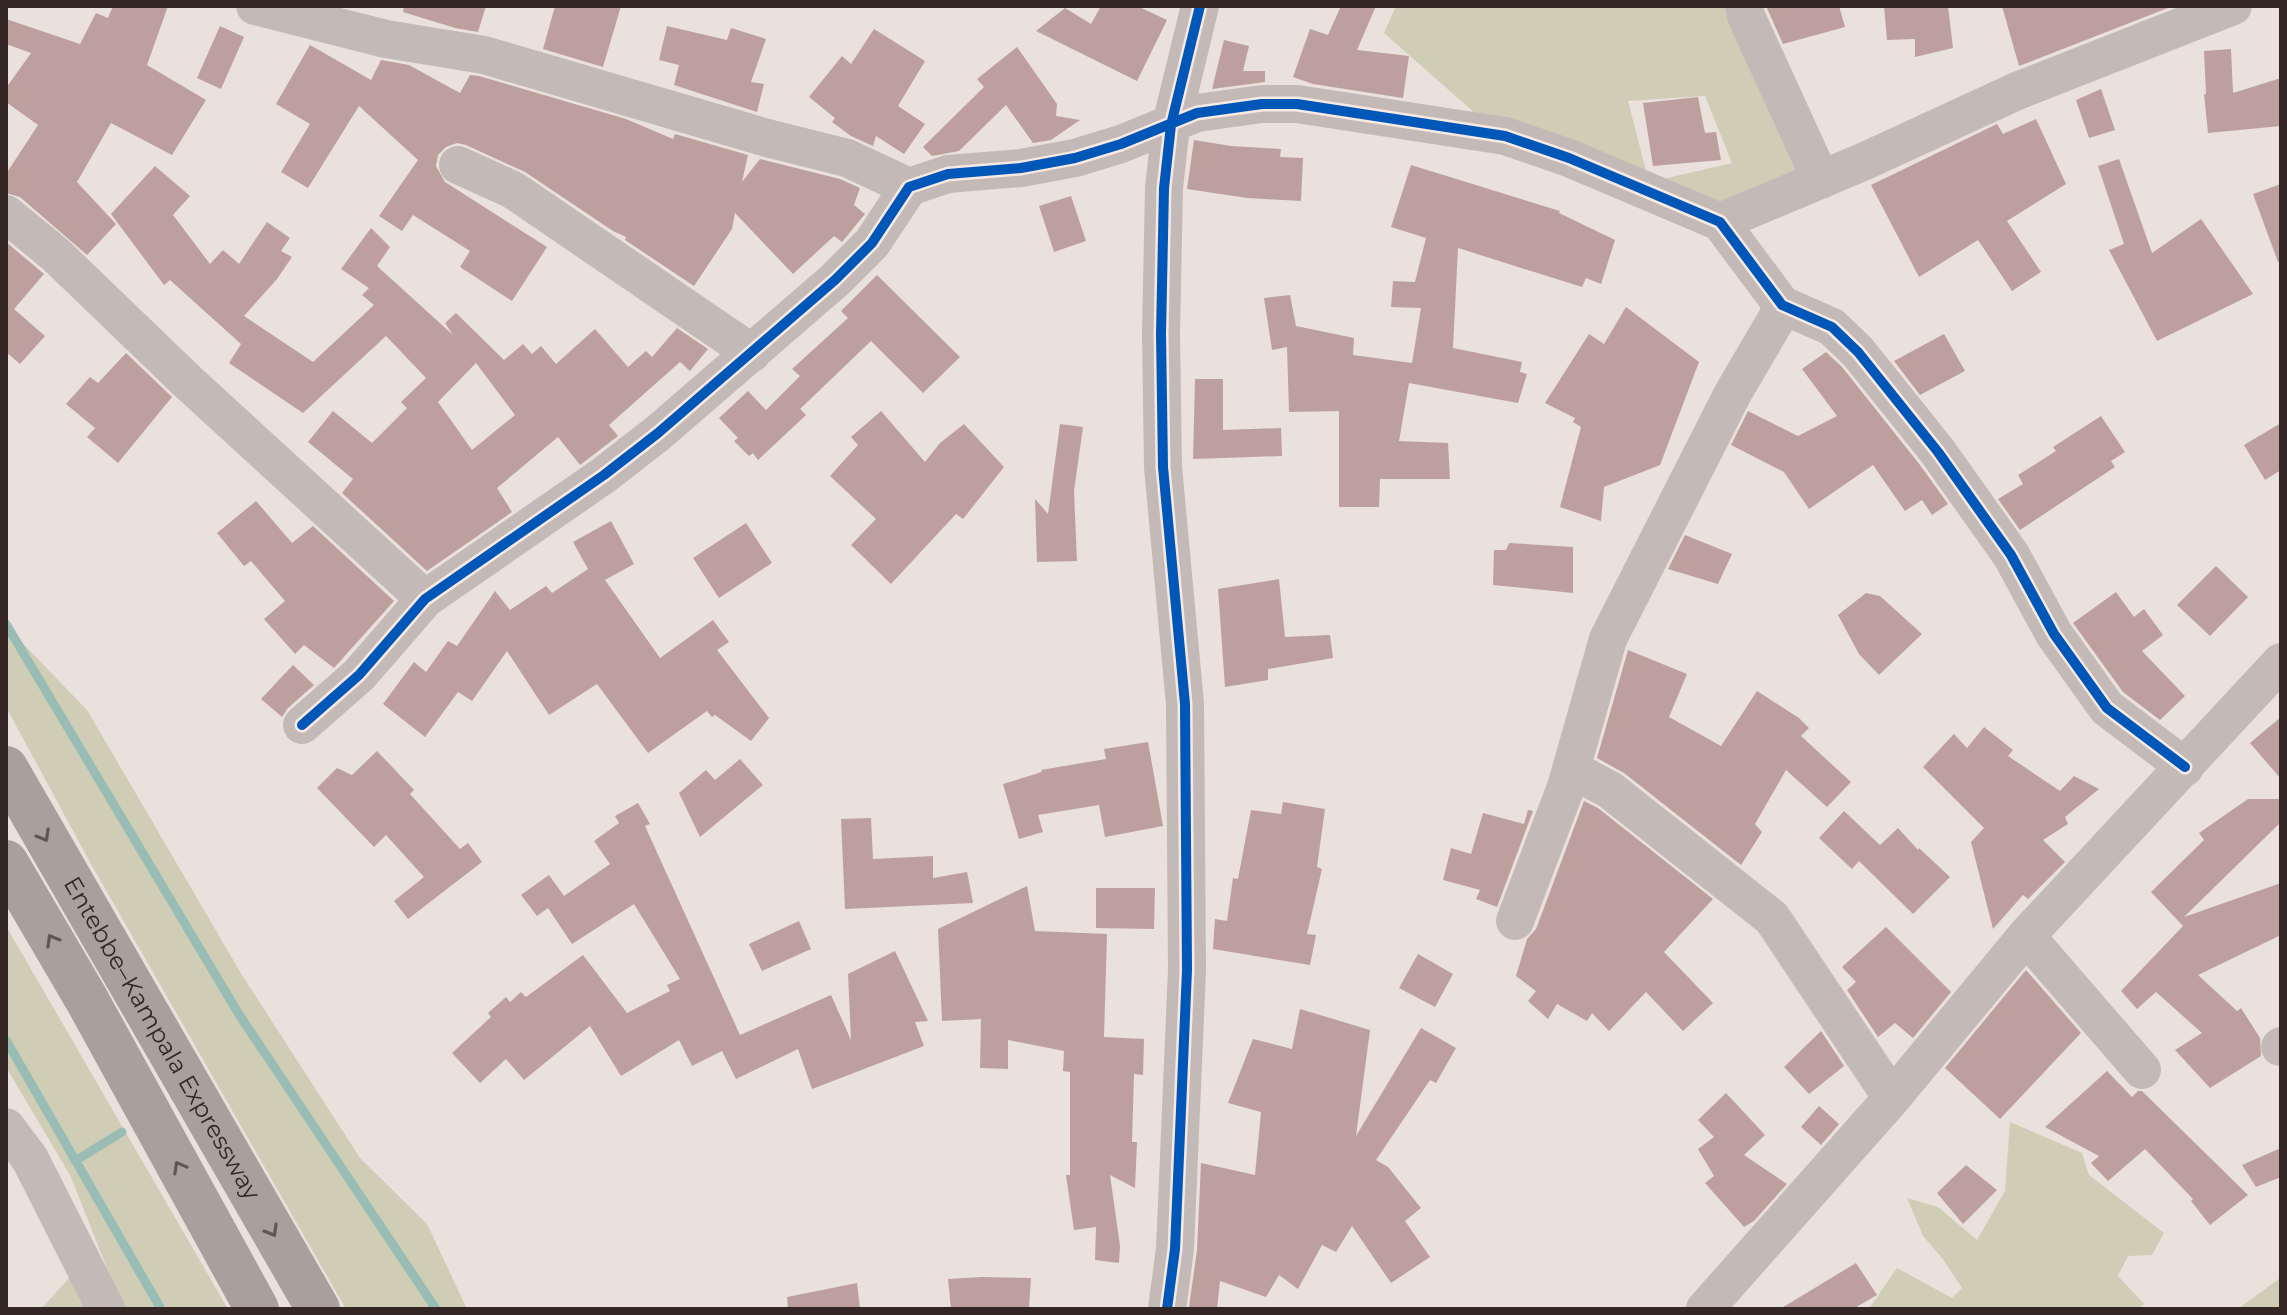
<svg xmlns="http://www.w3.org/2000/svg" width="2287" height="1315" font-family="Montserrat,sans-serif">
<rect width="100%" height="100%" fill="#eae0dc"/>
<!-- green -->
<path fill="#d0cdb6" d="M1396 6H1745L1808 177 1716 213 1659 180 1732 163 1705 96 1628 101 1648 178 1485 122 1384 33Z
M6 626 87 710 242 975 360 1158 427 1224 467 1309H346L91 864 6 707Z
M6 926 228 1309H123L71 1177 6 1067Z
M2010 1122 2082 1153 2089 1175 2164 1233 2152 1255 2128 1256 2118 1276 2144 1304 2138 1309H1869L1897 1268 1952 1298 1962 1288 1942 1258 1923 1236 1907 1198 1938 1207 1977 1240 2005 1191Z
M71 1276 89 1309H41Z
M2280 1278 2281 1309H2238Z"/>
<g fill="none" stroke-linecap="round" stroke-linejoin="round">
<!-- stream -->
<path stroke="#99bcb4" stroke-width="9" d="M6 624 240 1016 436 1309
M6 1040 161 1309
M75 1161 122 1132"/>
</g>
<!-- building -->
<path fill="#bda09e" fill-rule="evenodd" d="M113 6H168L147 65 206 100 172 155 111 123 77 182 116 224 87 255 20 197 6 193V174L38 125 6 102V88L31 53 6 44V19L80 44 96 13 108 18Z
M404 6H486L478 32 455 28 403 12Z
M555 6H621L603 67 543 49Z
M1101 6H1137L1167 20 1137 81 1036 31 1065 8 1091 24Z
M1341 6H1376L1357 50 1409 56 1403 98 1313 84 1293 77 1310 29 1328 35Z
M1766 6H1839L1845 27 1783 44Z
M1884 6H1948L1953 48 1915 57V39L1887 40Z
M2002 6H2173L2019 66Z
M220 26 244 37 221 89 197 78Z
M667 26 727 40 731 28 766 39 751 82 764 84 757 112 674 85 679 65 659 60Z
M874 29 925 61 898 106 925 124 904 154 876 136 873 146 851 136 832 122 835 118 809 97 842 56 851 64Z
M1224 40 1249 46 1243 71H1265V82L1212 89Z
M310 45 371 80 381 60 409 65 460 93 470 75 479 76 626 119 673 139 675 134 748 155 742 182 760 159 840 179 860 188 854 205 865 214 842 242 834 236 793 274 735 213 732 229 694 286 625 240 626 237 613 231 525 172 466 145 457 143 446 147 438 155 436 166 445 182 547 247 512 301 460 267 470 251 413 215 402 231 379 216 418 160 359 106 308 188 281 172 310 124 276 104Z
M1017 47 1057 104 1056 116 1080 120 1051 140 1033 143 1006 105 959 151 932 156 923 147 984 87 977 79Z
M2231 49 2233 93 2281 78V126L2208 133 2204 94H2206L2204 51Z
M2101 89 2115 130 2089 138 2076 100Z
M1698 97 1705 133 1716 132 1721 160 1653 166 1643 103Z
M2036 119 2066 184 2007 221 2041 272 2012 291 1978 240 1919 277 1871 185 1997 124 2003 134Z
M1194 140 1231 146 1281 149 1280 157 1303 158 1301 201 1247 198 1187 189Z
M2119 159 2152 253 2201 219 2253 294 2157 341 2109 250 2124 244 2098 166Z
M1411 165 1560 211 1559 213 1615 240 1601 284 1586 278 1582 287 1458 248 1453 348 1522 362 1520 372 1527 374 1518 403 1409 383 1399 441 1448 443 1450 479H1380L1379 507H1339V411L1289 412 1287 347 1272 350 1264 298 1290 295 1296 326 1354 338 1353 355 1412 363 1421 308 1391 307 1393 281 1415 282 1426 238 1391 227Z
M155 166 190 196 173 215 210 264 223 250 239 264 267 222 290 238 281 251 292 257 277 279 244 316 313 362 374 305 362 295 369 288 341 269 371 228 390 247 377 266 453 335 445 323 456 313 504 360 523 344 532 354 541 346 556 364 595 329 628 367 646 351 652 357 677 328 708 349 690 371 680 362 609 425 618 436 580 465 558 437 497 488 512 512 427 571 342 493 353 479 308 442 333 411 372 443 407 408 401 402 426 378 386 336 303 413 229 363 241 344 170 280 164 285 111 214ZM476 363 515 415 472 450 438 402Z
M2281 184V261L2278 262 2253 194Z
M1071 196 1086 241 1054 252 1039 206Z
M6 242 44 274 14 309 45 336 20 364 6 352Z
M877 275 960 357 923 393 871 341 800 409 806 415 758 460 753 453 749 456 734 441 738 438 719 418 748 391 766 410 800 376 792 369 848 318 841 311Z
M1626 307 1699 362 1660 465 1604 487 1601 521 1560 507 1581 427 1573 422 1575 418 1545 403 1589 334 1604 344Z
M1944 334 1965 371 1920 395 1894 361Z
M1826 352 1842 367 1920 465 1948 504 1932 515 1922 500 1905 511 1873 465 1809 509 1784 472 1731 445 1748 411 1798 436 1837 416 1802 369Z
M126 353 172 397 118 463 87 437 95 428 66 404 90 377 98 383Z
M1195 379H1223V430L1281 428 1282 456 1193 459Z
M881 411 925 462 940 443 964 424 1004 467 963 519 956 514 891 584 851 545 876 519 830 476 858 445 851 437Z
M2101 416 2125 452 2111 461 2115 467 2020 530 1998 499 2023 484 2018 475 2056 451 2053 447Z
M2281 423V470L2265 480 2244 445Z
M1060 424 1083 427 1074 491 1077 561 1037 562 1035 499 1048 514Z
M256 501 292 543 313 526 394 601 334 668 304 645 295 654 264 619 285 601 251 561 244 566 217 533Z
M611 521 634 564 605 580 660 658 713 620 729 642 717 650 769 718 751 741 715 715 712 717 707 711 648 753 597 684 549 715 507 651 472 701 458 692 425 737 383 704 414 662 426 672 448 641 457 646 495 591 510 610 546 586 552 593 588 569 573 542Z
M746 523 772 563 719 598 693 558Z
M1685 535 1732 554 1718 584 1668 569Z
M1509 543 1573 547V593L1493 585 1494 550H1506Z
M2216 566 2248 597 2210 636 2177 605Z
M1279 579 1285 637 1330 635 1333 658 1268 669V680L1225 687 1218 589Z
M2116 592 2134 617 2144 609 2163 635 2142 651 2185 696 2160 720 2123 692 2073 623Z
M1866 593 1880 596 1922 634 1879 675 1859 654 1838 615Z
M1628 650 1687 674 1669 717 1721 746 1757 691 1799 718 1809 728 1801 736 1851 782 1827 807 1786 770 1755 824 1762 832 1741 865 1624 773 1597 758Z
M293 665 314 685 288 708 282 717 261 699Z
M2281 717V779L2250 743Z
M1984 727 2013 750 2008 756 2060 791 2074 776 2099 789 2065 817 2068 824 2043 840 2065 862 2028 899 2023 895 1993 929 1971 842 1984 828 1923 767 1954 734 1967 748Z
M1148 742 1163 826 1105 837 1099 805 1038 815 1043 832 1019 839 1003 784 1042 772 1041 770 1106 759 1104 749Z
M377 751 414 790 410 794 460 849 468 843 482 862 408 919 394 901 424 877 386 835 374 847 317 788 337 768 352 775Z
M740 759 763 785 700 837 679 793 706 770 715 780Z
M2248 799H2281V822L2184 917 2281 883V935L2198 975 2237 1011 2241 1008 2260 1038 2261 1056 2210 1088 2175 1050 2202 1033 2156 992 2137 1009 2121 991 2183 926 2151 892 2204 840 2199 833Z
M1584 801 1598 808 1713 899 1664 952 1713 1003 1683 1031 1646 992 1609 1031 1592 1013 1587 1021 1557 1004 1548 1019 1528 1001 1536 991 1516 976 1527 939 1536 929Z
M1283 802 1325 809 1317 867 1322 869 1307 934 1316 935 1310 965 1213 949 1215 919 1227 921 1233 878 1238 879 1251 810 1281 814Z
M638 803 650 824 645 826 740 1035 831 995 851 1040 848 974 895 951 928 1021 915 1022 924 1046 812 1089 798 1049 736 1079 722 1051 692 1066 679 1040 621 1076 590 1026 524 1080 506 1059 480 1083 452 1053 491 1017 488 1013 506 997 510 1002 521 992 526 997 583 955 627 1013 670 991 667 985 680 979 634 904 572 944 548 908 537 916 521 895 549 875 564 896 610 864 594 841 619 823 615 816Z
M1528 810 1533 811 1497 907 1476 899 1480 890 1443 880 1451 848 1471 854 1483 813 1524 824Z
M1844 811 1880 845 1898 828 1918 850 1919 848 1950 877 1913 914 1859 861 1852 869 1819 838Z
M871 818 873 859 933 856V878L967 872 973 903 845 909 841 819Z
M1027 886 1035 931 1107 934 1104 1037 1144 1039 1143 1075 1134 1074 1132 1142H1137L1135 1188 1110 1175 1120 1246 1119 1263 1095 1260 1096 1227 1074 1230 1066 1175H1070V1072L1063 1071 1064 1051 1008 1040V1069L980 1068 981 1019 942 1021 938 929Z
M1096 888H1155L1154 929 1096 928Z
M799 921 811 949 762 971 749 944Z
M1886 927 1951 992 1913 1038 1895 1023 1878 1037 1847 990 1856 982 1842 967Z
M1418 954 1453 974 1435 1007 1399 988Z
M2026 970 2081 1033 2000 1119 1945 1068Z
M1300 1009 1370 1030 1356 1136 1421 1028 1456 1048 1436 1083 1430 1080 1376 1160 1388 1167 1421 1208 1405 1221 1430 1257 1391 1283 1352 1226 1336 1252 1322 1245 1298 1289 1279 1275 1266 1297 1220 1281 1217 1309 1189 1307 1197 1250 1201 1163 1255 1175 1261 1112 1228 1103 1253 1039 1292 1049Z
M1821 1031 1844 1066 1809 1094 1784 1067Z
M2107 1071 2132 1097 2138 1091H2142L2248 1195 2210 1225 2191 1201 2193 1199 2145 1149 2108 1181 2091 1163 2099 1156 2045 1127Z
M1726 1093 1765 1135 1744 1155 1787 1184 1754 1221 1744 1227 1705 1183 1714 1176 1698 1149 1714 1137 1698 1120Z
M1819 1106 1839 1124 1821 1145 1801 1127Z
M2281 1148V1177L2256 1187 2242 1165Z
M1966 1165 1997 1190 1963 1224 1937 1193Z
M1856 1263 1877 1295 1853 1309H1780Z
M982 1277 1031 1278 1029 1309H951L948 1279Z
M857 1283 860 1309H788L787 1297Z"/>
<g fill="none" stroke-linecap="round" stroke-linejoin="round">
<!-- minor -->
<path stroke="#c3b9b6" stroke-width="38" d="M255 6 386 39 484 55 767 138 847 158 909 187
M1744 6 1746 16 1821 180
M458 165 513 190 752 353
M6 214 56 255 188 382 425 599
M1720 222 1865 161 2017 91 2233 6
M302 725 359 675 425 599 604 475 658 433 835 280 872 243 909 187 948 174 1021 168 1075 158 1121 144 1197 113 1262 104H1297L1505 136 1569 158 1720 222 1782 305 1832 327 1858 352 1938 452 2011 555 2054 634 2107 708 2185 767
M1571 769 1610 790 1772 918 1892 1098
M1515 921 1566 787 1608 639 1733 393 1777 318 1782 305
M2026 936 2142 1070
M2280 1047 2281 1046
M6 1127 30 1159 106 1309
M1167 1309 1175 1249 1187 970 1185 704 1163 467 1161 334 1164 188 1171 125 1200 6
M1705 1309 1892 1098 2026 936 2281 662"/>
<!-- highway -->
<g stroke="#a99f9c" stroke-width="44">
<path id="s1" d="M6 768 318 1309"/>
<path d="M6 862 87 1000 257 1309"/>
</g>
<!-- cycleway casing -->
<g stroke="#f8e9e2" stroke-width="15">
<path id="cycleway" d="M302 725 359 675 425 599 604 475 658 433 835 280 872 243 909 187 948 174 1021 168 1075 158 1121 144 1197 113 1262 104H1297L1505 136 1569 158 1720 222 1782 305 1832 327 1858 352 1938 452 2011 555 2054 634 2107 708 2185 767
M1167 1309 1175 1249 1187 970 1185 704 1163 467 1161 334 1164 188 1171 125 1200 6"/>
</g>
<!-- cycleway -->
<use href="#cycleway" stroke="#0057b8" stroke-width="10"/>
</g>
<!-- one-way arrows -->
<defs><path id="oneway-chevron" d="M-2-3.5L2.5 0L-2 3.5" fill="none" stroke-width="1.6" stroke-linecap="round" stroke-linejoin="round" transform="scale(2)"/></defs>
<g stroke="#625655">
<use href="#oneway-chevron" transform="translate(44 836) rotate(60)"/>
<use href="#oneway-chevron" transform="translate(52 940) rotate(-120)"/>
<use href="#oneway-chevron" transform="translate(179 1167) rotate(-119)"/>
<use href="#oneway-chevron" transform="translate(272 1231) rotate(60)"/>
</g>
<g text-anchor="middle" stroke-width="8" stroke-linejoin="round" paint-order="stroke">
<!-- street labels -->
<g font-size="24" fill="#332625" stroke="#f8e9e2">
<text dy="8" stroke="none"><textPath href="#s1" startOffset="312">Entebbe–Kampala Expressway</textPath></text>
</g>
</g>
<!-- border -->
<rect width="2287" height="1315" fill="none" stroke="#332625" stroke-width="16"/>
</svg>
